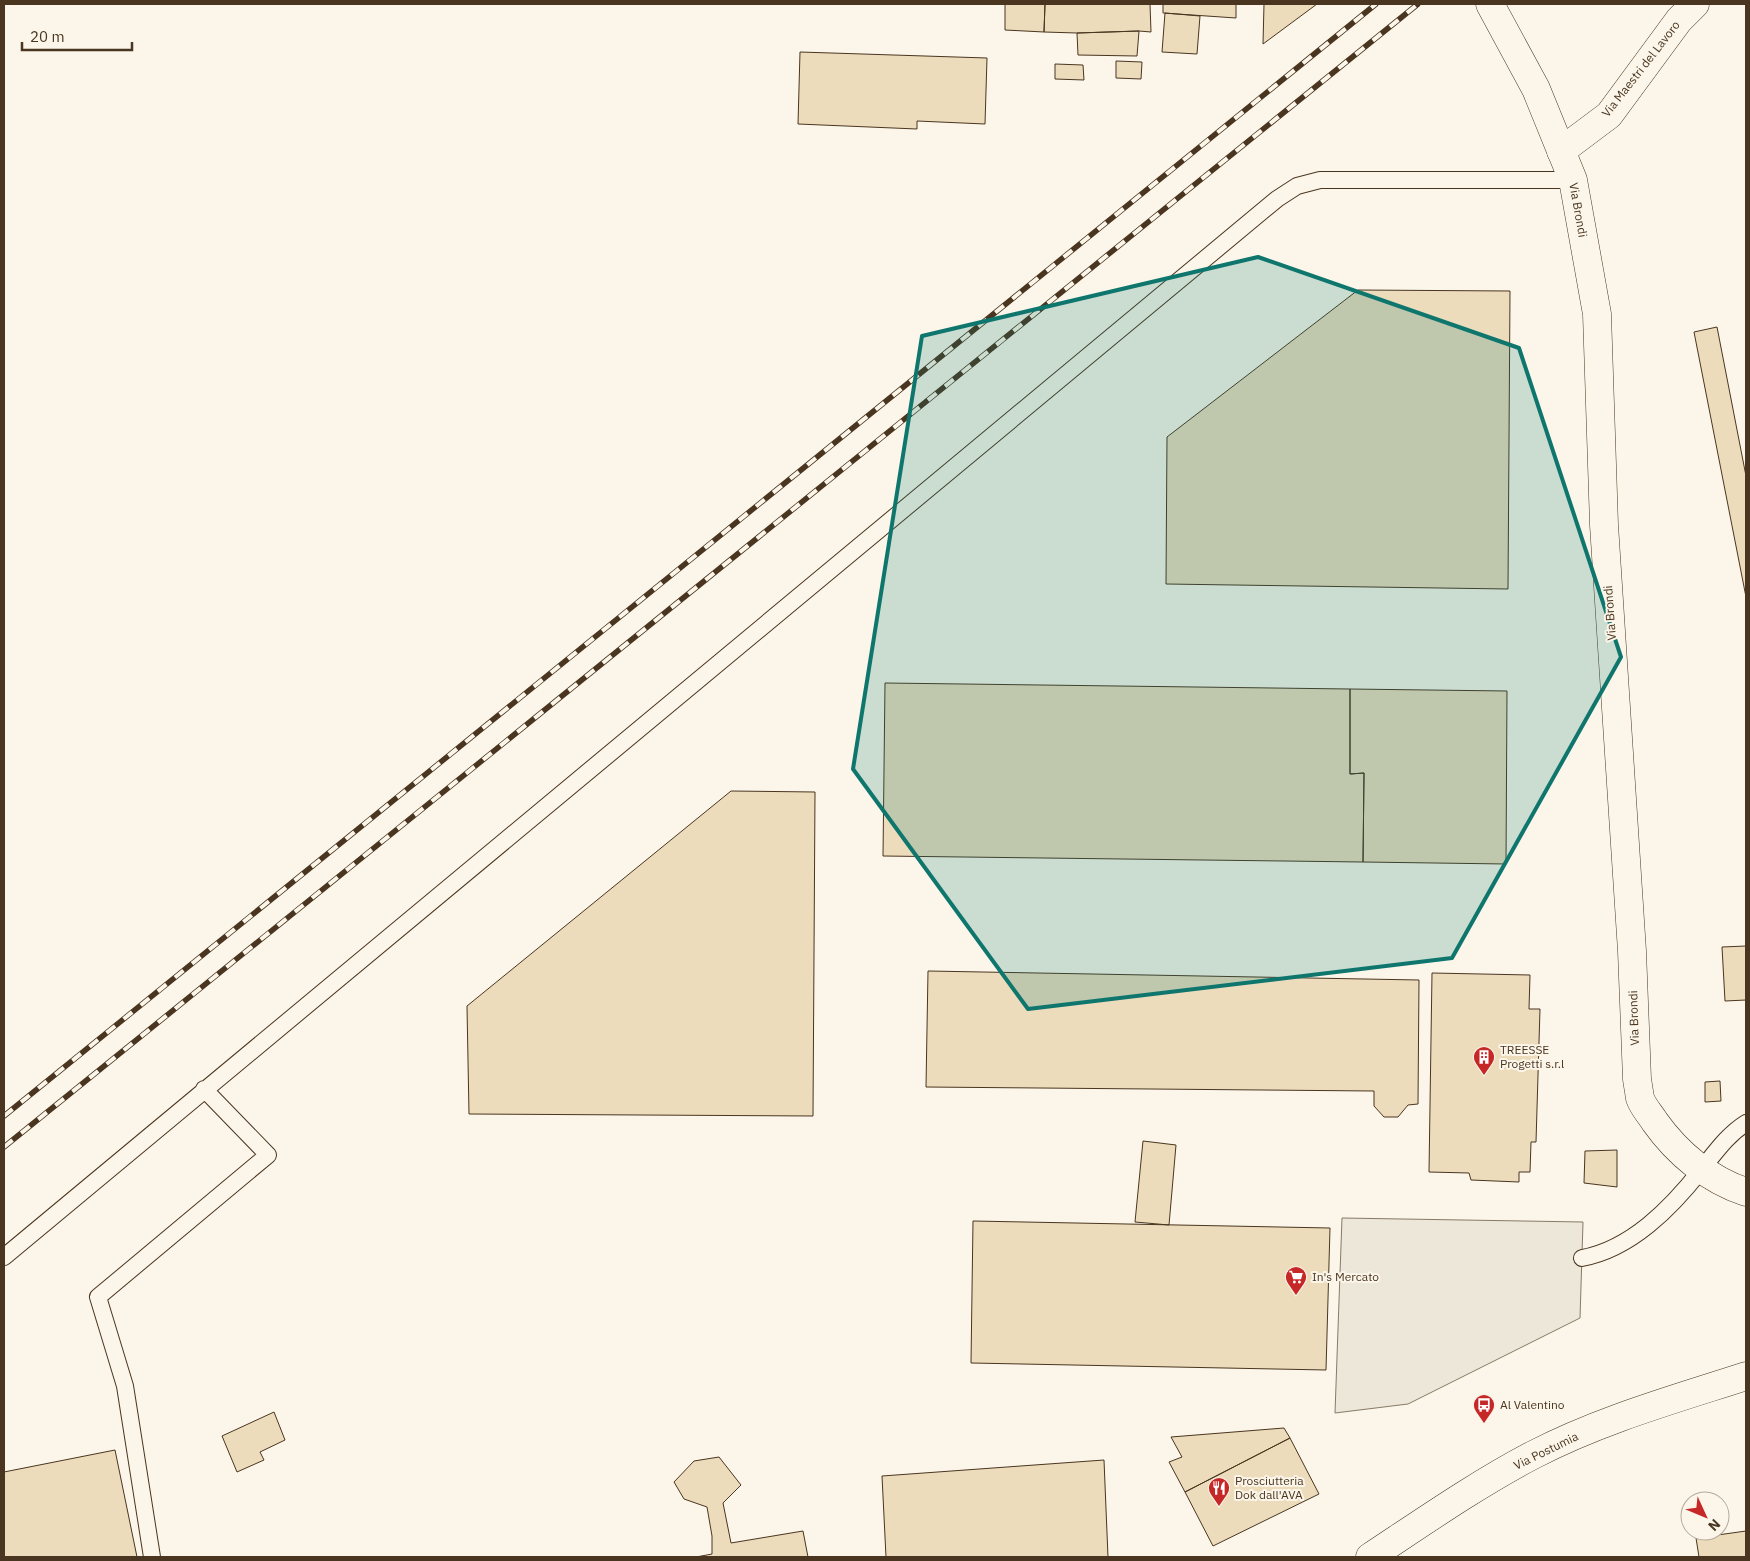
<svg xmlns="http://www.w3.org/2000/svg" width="1750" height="1561" font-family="'IBM Plex Sans',sans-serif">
<rect width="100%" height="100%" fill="#fbf6e9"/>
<!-- parking -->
<path fill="#ede7d9" stroke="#887966" d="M1342 1218 1583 1222 1580 1318 1408 1404 1335 1413Z"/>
<!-- building -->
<path fill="#ecdcbc" stroke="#4a3520" d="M1005 4H1045L1044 32 1005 30Z
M1045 4H1150L1151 32 1139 31 1077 33 1044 32Z
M1163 4H1236V18L1163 13Z
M1264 4H1317L1263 44Z
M1165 13 1200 16 1197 54 1162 52Z
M1139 31 1137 56 1078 55 1077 33Z
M800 52 987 58 985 124 917 121V129L798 124Z
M1116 61 1142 62 1141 79 1116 78Z
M1055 64 1083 65 1084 80 1055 79Z
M1358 290 1510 291 1508 589 1166 584 1167 437Z
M1717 327 1746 476V597L1694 332Z
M885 683 1350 689V774L1364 773 1363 862 883 856Z
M1350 689 1507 691 1506 864 1363 862 1364 773 1350 774Z
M731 791 815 792 813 1116 469 1114 467 1006Z
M1746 946V1000L1725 1001 1722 947Z
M928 971 1419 980 1418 1104 1408 1105 1398 1117H1384L1374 1106V1091L926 1087Z
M1432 973 1530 975 1529 1009H1540L1536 1142H1531L1530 1172H1519V1182L1471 1180 1469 1173 1429 1172Z
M1720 1081 1721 1101 1705 1102V1082Z
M1143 1141 1176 1145 1169 1225 1135 1222Z
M1617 1150V1187L1584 1183 1585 1151Z
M973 1221 1330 1228 1326 1370 971 1363Z
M274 1412 285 1440 260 1452 264 1460 237 1472 222 1436Z
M1284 1428 1290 1438 1185 1492 1169 1462 1182 1457 1171 1437Z
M1290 1438 1319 1494 1213 1546 1185 1492Z
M115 1450 137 1557H4V1472Z
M719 1457 741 1485 723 1503 731 1543 803 1531 808 1557H696L712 1554V1536L707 1507 684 1499 674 1482 694 1461Z
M1104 1460 1108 1557H886L882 1476Z
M1746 1531V1557H1699L1696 1538Z"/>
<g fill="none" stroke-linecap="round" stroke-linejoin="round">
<!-- service casing -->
<g stroke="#4a3520" stroke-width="18">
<path id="service" d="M4 1257 1277 199 1297 186 1320 180H1573
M1582 1258C1631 1249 1671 1208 1701 1170 1715 1153 1727 1135 1746 1123
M152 1557 125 1386 98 1297 268 1155 204 1089"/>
</g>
<!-- minor casing -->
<g stroke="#4a3520" stroke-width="29">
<path id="minor" d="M1561 151 1609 115 1679 20 1695 4"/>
</g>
<!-- tertiary casing -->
<g stroke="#4a3520" stroke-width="29">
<path id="tertiary" d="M1490 4 1536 89 1573 180 1597 314 1604 525 1632 951 1637 1079C1638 1085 1639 1092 1640 1098 1643 1107 1650 1114 1655 1122 1677 1153 1709 1180 1746 1192"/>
</g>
<!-- primary casing -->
<g stroke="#4a3520" stroke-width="29">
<path id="primary" d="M1370 1557C1423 1522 1476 1485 1533 1455 1600 1420 1675 1399 1746 1376"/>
</g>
<!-- service -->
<use href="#service" stroke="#fbf6e9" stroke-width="16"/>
<!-- minor -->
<use href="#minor" stroke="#fbf6e9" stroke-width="28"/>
<!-- tertiary -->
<use href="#tertiary" stroke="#fbf6e9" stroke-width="28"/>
<!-- primary -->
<use href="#primary" stroke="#fbf6e9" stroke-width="28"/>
<!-- rail casing -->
<g stroke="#4a3520" stroke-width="5.5">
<path id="rail" d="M4 1116 1376 4
M4 1147 1418 4"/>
</g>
<!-- rail -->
<use href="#rail" stroke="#fbf6e9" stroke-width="4" stroke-dasharray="11" stroke-linecap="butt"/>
</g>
<!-- marked area -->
<path fill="#0f766e" fill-opacity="0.2" stroke="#0f766e" stroke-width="4" stroke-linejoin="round" d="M1258 257 1519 348 1621 657 1452 958 1028 1009 853 769 922 336Z"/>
<!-- icons -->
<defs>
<g id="building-pin" transform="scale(1.125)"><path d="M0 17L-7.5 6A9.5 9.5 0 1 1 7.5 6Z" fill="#c62828" stroke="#fbf6e9"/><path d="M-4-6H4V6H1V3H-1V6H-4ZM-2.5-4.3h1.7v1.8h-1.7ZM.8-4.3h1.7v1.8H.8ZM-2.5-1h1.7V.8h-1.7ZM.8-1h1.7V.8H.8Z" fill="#fff"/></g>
<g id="supermarket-pin" transform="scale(1.125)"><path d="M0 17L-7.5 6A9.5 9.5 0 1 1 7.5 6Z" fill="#c62828" stroke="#fbf6e9"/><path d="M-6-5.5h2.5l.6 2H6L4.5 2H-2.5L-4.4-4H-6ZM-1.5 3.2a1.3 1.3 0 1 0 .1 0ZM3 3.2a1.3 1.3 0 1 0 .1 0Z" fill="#fff"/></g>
<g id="bus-pin" transform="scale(1.125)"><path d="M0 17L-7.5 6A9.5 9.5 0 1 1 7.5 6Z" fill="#c62828" stroke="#fbf6e9"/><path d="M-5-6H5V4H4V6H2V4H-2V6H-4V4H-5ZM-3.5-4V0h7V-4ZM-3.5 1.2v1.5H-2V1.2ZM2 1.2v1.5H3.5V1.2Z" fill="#fff"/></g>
<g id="restaurant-pin" transform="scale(1.125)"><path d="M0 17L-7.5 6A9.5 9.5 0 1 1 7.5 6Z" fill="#c62828" stroke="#fbf6e9"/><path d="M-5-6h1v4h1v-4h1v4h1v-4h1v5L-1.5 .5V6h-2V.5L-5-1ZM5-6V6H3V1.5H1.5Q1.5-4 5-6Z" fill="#fff"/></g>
</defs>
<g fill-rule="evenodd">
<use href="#building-pin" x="1484" y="1057"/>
<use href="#supermarket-pin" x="1296" y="1277"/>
<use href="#bus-pin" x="1484" y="1405"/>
<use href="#restaurant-pin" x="1219" y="1488"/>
</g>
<g text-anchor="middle" stroke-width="4" stroke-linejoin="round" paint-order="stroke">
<!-- street labels -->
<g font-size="12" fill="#4a3520" stroke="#fbf6e9">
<text transform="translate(1641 69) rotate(-52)" y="4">Via Maestri del Lavoro</text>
<text transform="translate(1578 210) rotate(80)" y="4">Via Brondi</text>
<text transform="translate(1610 613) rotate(-94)" y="4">Via Brondi</text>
<text transform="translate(1634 1018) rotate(-92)" y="4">Via Brondi</text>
<text transform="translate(1546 1451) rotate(-26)" y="4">Via Postumia</text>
</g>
<!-- poi labels -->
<g font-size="12" fill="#4a3520" stroke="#fbf6e9" text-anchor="start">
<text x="1500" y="1054">TREESSE<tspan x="1500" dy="14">Progetti s.r.l</tspan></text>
<text x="1312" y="1281">In's Mercato</text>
<text x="1500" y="1409">Al Valentino</text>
<text x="1235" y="1485">Prosciutteria<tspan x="1235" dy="14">Dok dall'AVA</tspan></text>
</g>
</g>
<!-- border -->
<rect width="1750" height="1561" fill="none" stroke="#4a3520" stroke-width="10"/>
<!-- north arrow -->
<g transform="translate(1705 1516) rotate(134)"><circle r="24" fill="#fbf6e9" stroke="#b4a999"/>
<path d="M0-4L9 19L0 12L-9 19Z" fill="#c62828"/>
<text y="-8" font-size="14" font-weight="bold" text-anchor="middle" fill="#4a3520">N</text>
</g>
<!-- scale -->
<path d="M22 42v8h110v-8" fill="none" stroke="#4a3520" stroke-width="2.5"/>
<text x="30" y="42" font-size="15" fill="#4a3520" stroke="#fbf6e9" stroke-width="4" paint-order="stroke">20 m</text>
</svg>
